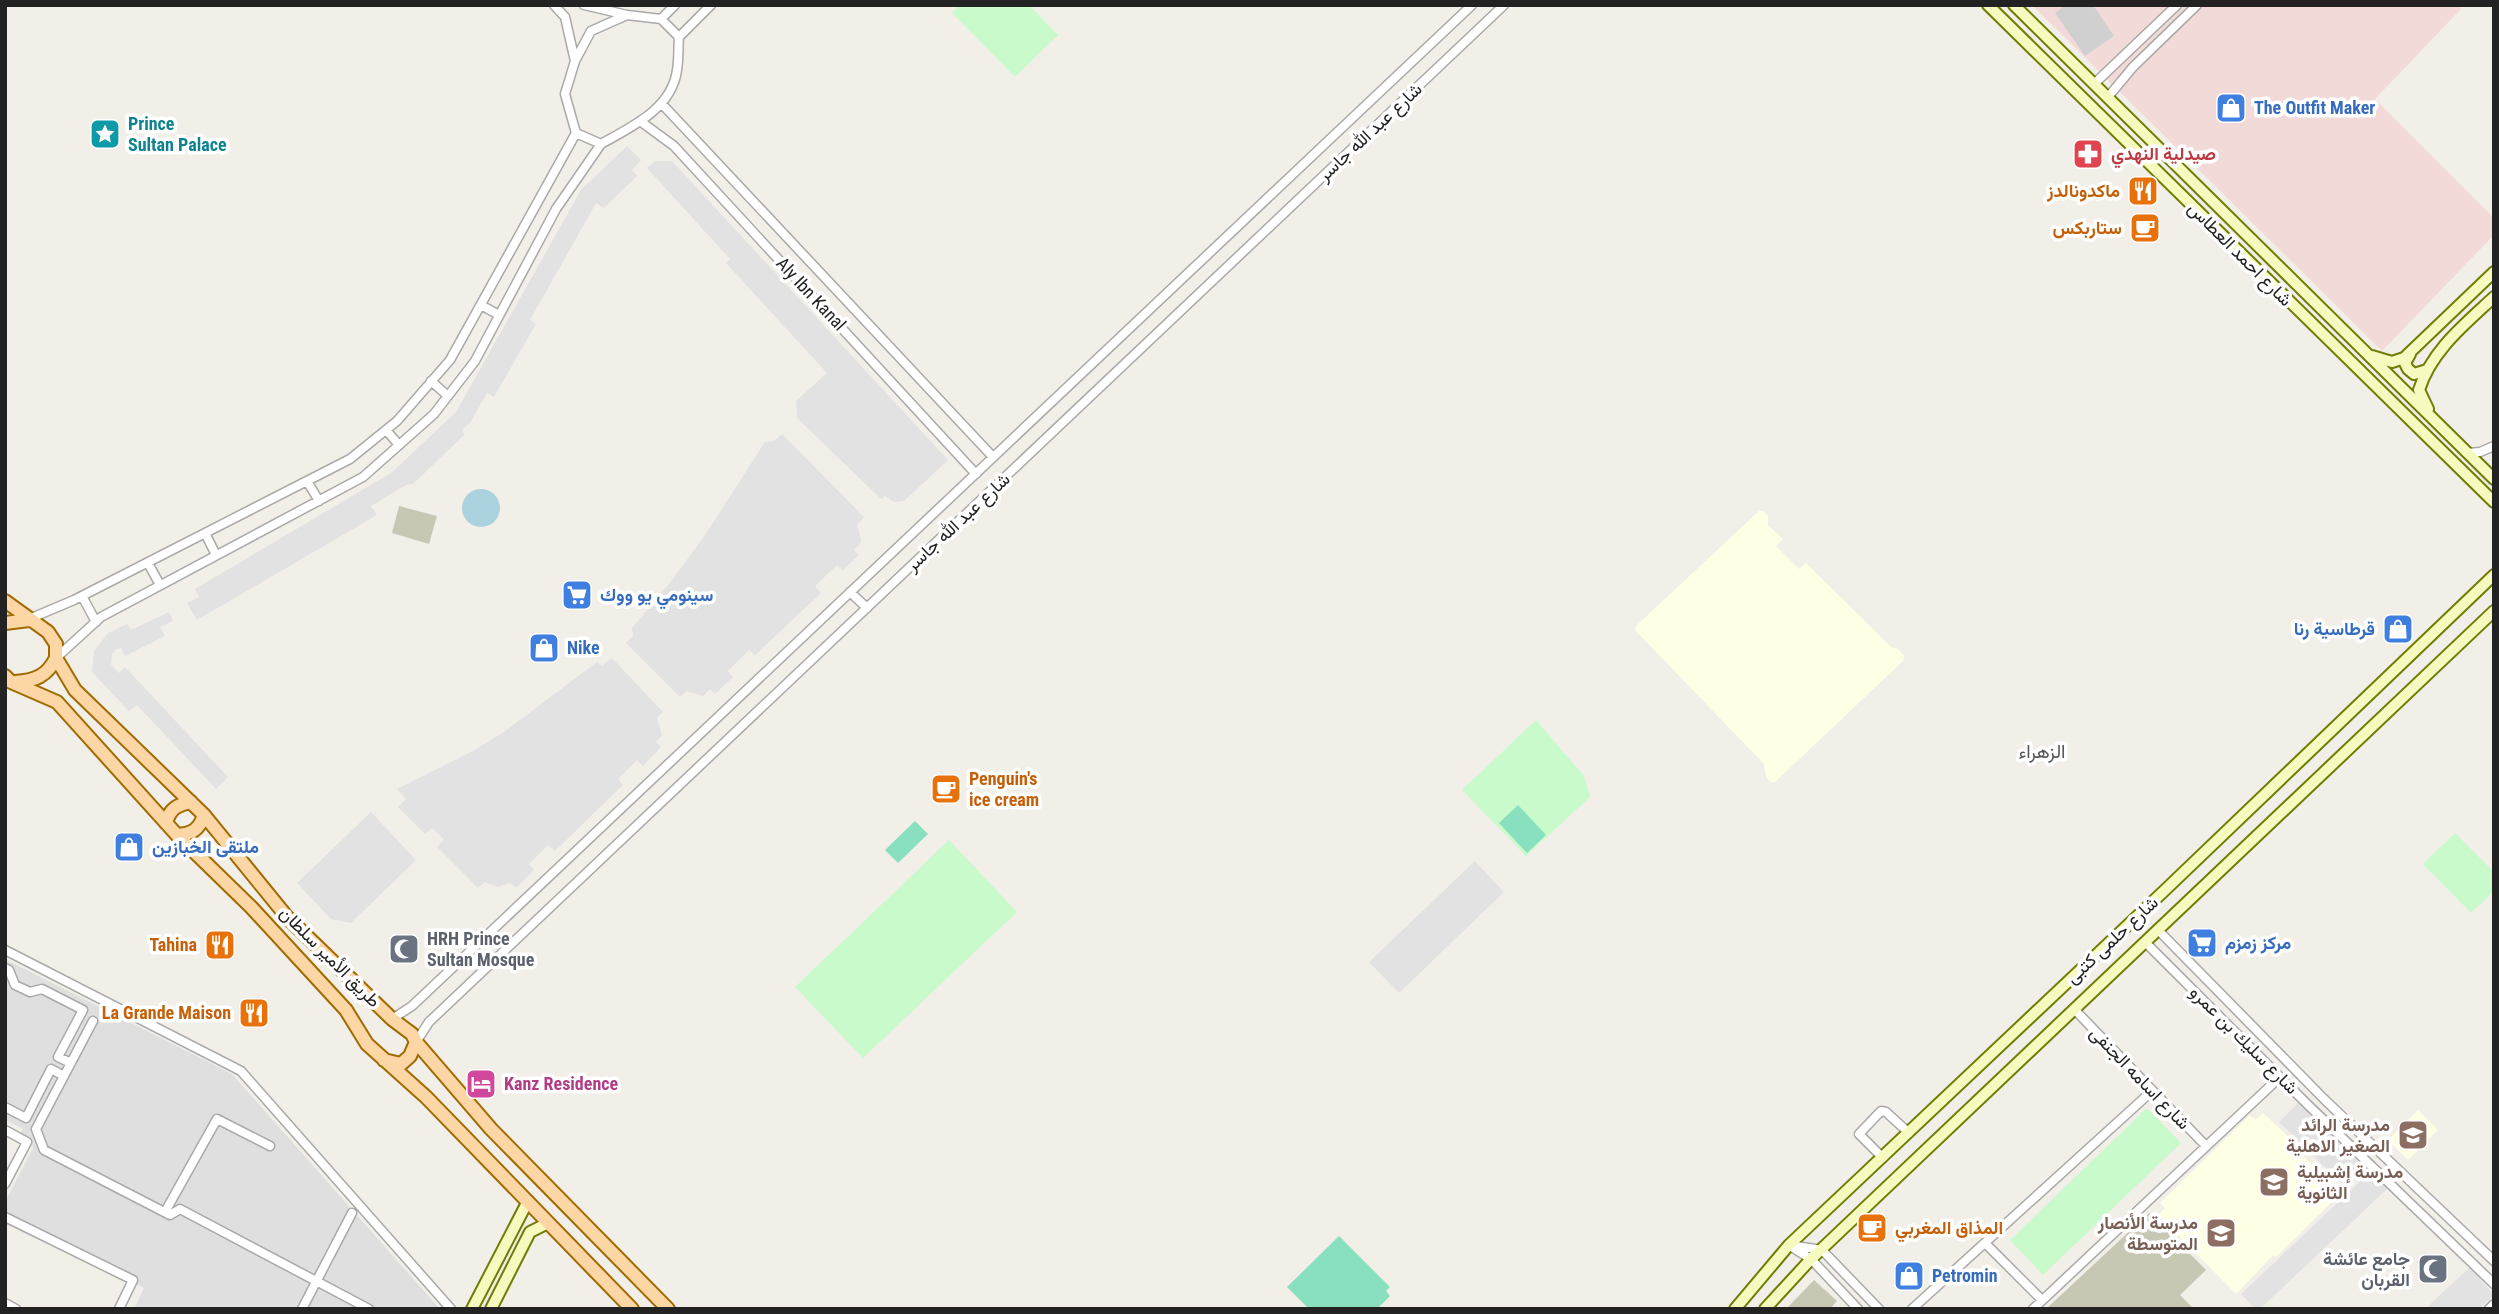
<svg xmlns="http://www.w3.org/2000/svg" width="2499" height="1314" font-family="'Roboto Condensed',Vazirmatn,sans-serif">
<rect width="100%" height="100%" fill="#f2efe9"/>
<!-- residential -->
<path fill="#e0dfdf" d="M5 959 232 1074 440 1309H134L144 1288 5 1217V1202L33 1148 30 1138 20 1134 23 1129 5 1120Z"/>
<!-- commercial -->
<path fill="#f2dad9" d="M2032 5H2457L2461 9 2375 99 2494 218V235L2382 351Z"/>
<!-- education -->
<path fill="#ffffe5" d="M1759 511H1763L1768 516V525L1783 539 1776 546 1799 569 1806 563 1891 647 1898 649 1904 656 1903 661 1775 782H1770L1766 777 1764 764 1635 630 1636 626Z
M2418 1110 2438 1130 2408 1160 2388 1140Z
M2263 1113 2299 1147 2297 1150 2319 1172 2322 1169 2343 1191 2276 1257 2273 1255 2236 1294 2158 1215 2165 1208 2160 1203 2250 1115 2255 1120Z"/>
<!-- religious -->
<path fill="#d0d0d0" d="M2066 5H2093L2114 36 2085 56 2055 13Z"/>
<!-- construction -->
<path fill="#c7c7b4" d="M399 506 437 516 429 544 392 533Z
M2149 1213 2206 1270 2180 1295 2194 1309H2046Z
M1814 1280 1837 1301 1830 1309H1786Z"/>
<!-- park -->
<path fill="#c8facc" d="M959 5H1029L1058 35 1015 77 952 13Z
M1536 720 1584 776 1590 797 1526 856 1462 790Z
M2455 833 2494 872V891L2471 913 2423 864Z
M949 840 1017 912 863 1058 795 987Z
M2147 1108 2181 1143 2043 1275 2010 1240Z"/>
<!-- pitch -->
<path fill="#88e0be" d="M1518 805 1546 835 1527 853 1499 823Z
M915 821 928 834 898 863 885 850Z
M1339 1236 1390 1287 1386 1291 1390 1296 1377 1309H1309L1287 1287Z"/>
<!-- parking -->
<path fill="#e2e2e2" d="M627 146 641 160 632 170 637 176 604 208 596 203 530 320 536 324 494 397 487 393 470 423 463 429 464 435 413 484 406 485 371 506 377 515 197 620 187 603 199 597 195 589 391 473 456 412 581 190Z
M655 161H672L948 460 904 501 894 502 885 496 881 499 797 418 796 401 827 373 726 263 730 259 647 168Z
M782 434 864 517 857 525 861 539 860 544 854 550 859 555 843 570 837 565 815 586 821 593 755 655 749 650 728 671 733 677 715 694 710 689 703 696 687 691 680 697 626 643 633 636 632 628 669 584 703 538 765 442 774 441Z
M169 612 173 621 160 627 165 636 125 656 121 648 116 649 112 654 111 665 119 673 125 667 228 777 216 789 137 705 129 711 92 672 94 651 108 633 127 624 131 630Z
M612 658 663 712 657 718 662 735 656 742 661 747 643 766 637 760 618 779 623 785 555 851 548 845 529 864 534 870 516 888 510 883 498 887 485 882 478 888 437 847 444 839 432 828 425 834 398 807 406 799 397 789 473 751 504 732 597 662 602 666Z
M371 812 416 860 351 923 331 919 297 883Z
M1475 861 1504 892 1399 993 1369 962Z
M2298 1103 2362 1166 2343 1185 2279 1122Z
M2371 1171 2387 1189 2260 1309H2255L2241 1294Z
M2470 1267 2494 1295 2479 1309H2425Z"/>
<!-- water -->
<path fill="#aad3df" d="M462 508a19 19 0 1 1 38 0a19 19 0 1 1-38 0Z"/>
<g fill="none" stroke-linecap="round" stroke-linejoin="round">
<!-- street casing -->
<g stroke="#a9a9a9" stroke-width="11">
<path id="street" d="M554 5 565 17 575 61
M584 5 627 15
M661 19 675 5
M679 37 661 19 627 15 591 31 575 61 565 94 576 133 601 144C631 127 672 109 677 70 679 59 678 48 679 37L711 5
M2094 84 2177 5
M2108 97 2133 67 2197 5
M662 104 993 457
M640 121 674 146 976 474
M481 305 499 315
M431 381 448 396
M386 430 399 445
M2467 453 2480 452 2494 446
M307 481 319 501
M205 533 216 555
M148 563 160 585
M850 592 867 608
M82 596 96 622
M29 619 74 600 350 459 397 421 450 360 576 133
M56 658 101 617 363 477 434 414 475 361 556 209 601 144
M2158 930 2324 1099 2494 1261
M2145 942 2305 1102 2494 1284
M5 950 241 1071 451 1309
M5 968 9 970 15 985 30 992 42 989 83 1010 58 1057 71 1063
M2074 1009 2206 1146
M392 1019 412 1006 1472 5
M93 1021 36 1129 44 1150 170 1215 180 1209 369 1309
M416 1042 429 1022 1504 5
M5 1107 26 1118 51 1069 64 1076
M5 1130 27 1142 5 1184
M1883 1158 1859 1134 1881 1111 1886 1112 1909 1133
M165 1212 217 1119 270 1146
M5 1217 133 1280 119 1309
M1986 1244 2042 1300
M1789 1245 1822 1250 1879 1309
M1792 1247 1811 1259 1858 1309
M5 1303 16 1309
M302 1309 352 1213
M1912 1309 2152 1091
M2033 1309 2280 1077
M2489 1309 2494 1304"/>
</g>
<!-- secondary casing -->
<g stroke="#707d05" stroke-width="14">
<path id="secondary" d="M1988 5 2494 502
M2014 5 2494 479
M2410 354 2405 363 2408 369 2414 374 2427 370
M2372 356 2392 362 2404 358 2494 272
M2428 409 2419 390C2431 351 2465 324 2494 297
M472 1309 528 1201
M491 1309 530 1232 548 1223
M1735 1309 1789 1245 2164 891 2494 575
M1765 1309 1811 1259 2494 611"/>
</g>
<!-- primary casing -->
<g stroke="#a06b00" stroke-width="16">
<path id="primary" d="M5 601 48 632 56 644V658L75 690 204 815 287 917 392 1019 412 1034 416 1042 491 1129 668 1309
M5 623 29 620
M5 676 11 682 57 702 177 835 251 907 346 1010 367 1044 426 1097 632 1309
M15 682C35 681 47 676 56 658
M166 823C170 809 176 805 191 802
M177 835C192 834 199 830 204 815
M384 1060 401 1064 410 1056 416 1042"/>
</g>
<!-- street -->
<use href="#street" stroke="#fff" stroke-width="8"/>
<!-- secondary -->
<use href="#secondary" stroke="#f7fabf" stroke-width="10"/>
<!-- primary -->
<use href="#primary" stroke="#fcd6a4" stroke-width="12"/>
</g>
<!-- icons -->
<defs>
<g id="shop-square" transform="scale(1.575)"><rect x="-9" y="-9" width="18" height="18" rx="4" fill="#3f7fe0" stroke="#fff"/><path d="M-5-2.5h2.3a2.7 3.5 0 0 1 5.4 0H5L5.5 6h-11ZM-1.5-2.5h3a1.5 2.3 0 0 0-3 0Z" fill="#fff"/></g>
<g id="sight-square" transform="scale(1.575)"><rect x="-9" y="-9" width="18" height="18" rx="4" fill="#0f9aa8" stroke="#fff"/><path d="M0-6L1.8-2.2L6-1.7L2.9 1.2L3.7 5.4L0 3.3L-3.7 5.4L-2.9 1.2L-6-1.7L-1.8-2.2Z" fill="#fff"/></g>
<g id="pharmacy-square" transform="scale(1.575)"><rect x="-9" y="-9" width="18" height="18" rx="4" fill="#e0444e" stroke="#fff"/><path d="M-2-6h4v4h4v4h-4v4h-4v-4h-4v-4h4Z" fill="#fff"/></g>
<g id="restaurant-square" transform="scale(1.575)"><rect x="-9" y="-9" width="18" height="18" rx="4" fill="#e8710a" stroke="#fff"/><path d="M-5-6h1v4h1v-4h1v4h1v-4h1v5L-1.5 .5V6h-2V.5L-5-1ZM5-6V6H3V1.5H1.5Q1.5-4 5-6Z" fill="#fff"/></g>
<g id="cafe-square" transform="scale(1.575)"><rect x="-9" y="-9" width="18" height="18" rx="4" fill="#e8710a" stroke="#fff"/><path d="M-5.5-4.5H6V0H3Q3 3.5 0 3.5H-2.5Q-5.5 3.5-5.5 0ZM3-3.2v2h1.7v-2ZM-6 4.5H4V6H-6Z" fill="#fff"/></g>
<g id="supermarket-square" transform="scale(1.575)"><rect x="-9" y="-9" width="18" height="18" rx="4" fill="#3f7fe0" stroke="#fff"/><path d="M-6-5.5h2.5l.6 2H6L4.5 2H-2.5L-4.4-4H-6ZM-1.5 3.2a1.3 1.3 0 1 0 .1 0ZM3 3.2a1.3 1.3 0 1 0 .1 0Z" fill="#fff"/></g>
<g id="mosque-square" transform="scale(1.575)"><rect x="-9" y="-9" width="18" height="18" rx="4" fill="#6b7280" stroke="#fff"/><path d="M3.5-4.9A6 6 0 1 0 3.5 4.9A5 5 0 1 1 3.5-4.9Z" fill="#fff"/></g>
<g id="hotel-square" transform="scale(1.575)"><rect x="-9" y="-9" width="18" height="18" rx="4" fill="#d1479c" stroke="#fff"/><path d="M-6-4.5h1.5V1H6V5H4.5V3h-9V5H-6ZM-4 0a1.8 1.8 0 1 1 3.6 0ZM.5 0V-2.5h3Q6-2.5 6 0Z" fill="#fff"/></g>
<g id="school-square" transform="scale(1.575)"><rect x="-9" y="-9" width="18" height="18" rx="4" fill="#8d6e63" stroke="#fff"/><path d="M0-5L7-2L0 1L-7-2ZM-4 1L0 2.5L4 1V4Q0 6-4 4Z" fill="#fff"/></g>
</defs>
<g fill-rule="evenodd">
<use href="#shop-square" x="2231" y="108"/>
<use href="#sight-square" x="105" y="134"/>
<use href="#pharmacy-square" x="2088" y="154"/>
<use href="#restaurant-square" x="2143" y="191"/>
<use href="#cafe-square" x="2145" y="228"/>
<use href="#supermarket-square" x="577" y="595"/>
<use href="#shop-square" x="2398" y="629"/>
<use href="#shop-square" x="544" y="648"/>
<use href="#cafe-square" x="946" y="789"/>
<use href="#shop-square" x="129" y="847"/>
<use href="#supermarket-square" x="2202" y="943"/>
<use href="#restaurant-square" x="220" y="945"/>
<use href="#mosque-square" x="404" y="949"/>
<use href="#restaurant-square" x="254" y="1013"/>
<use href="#hotel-square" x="481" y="1084"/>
<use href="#school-square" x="2413" y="1135"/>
<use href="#school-square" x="2274" y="1182"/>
<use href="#cafe-square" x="1872" y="1228"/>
<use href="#school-square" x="2221" y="1233"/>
<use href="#mosque-square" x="2433" y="1269"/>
<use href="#shop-square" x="1909" y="1276"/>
</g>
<g text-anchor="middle" stroke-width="7" stroke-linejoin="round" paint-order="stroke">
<!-- shop labels -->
<g font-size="18" font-weight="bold" fill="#366cbe" stroke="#fff" text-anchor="start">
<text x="2254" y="114">The Outfit Maker</text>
<text x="600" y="601">سينومي يو ووك</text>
<text x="2375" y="635" text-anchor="end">قرطاسية رنا</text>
<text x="567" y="654">Nike</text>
<text x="152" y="853">ملتقى الخبازين</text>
<text x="2225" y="949">مركز زمزم</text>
<text x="1932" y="1282">Petromin</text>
</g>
<!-- culture labels -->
<g font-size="18" font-weight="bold" fill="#0d838f" stroke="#fff" text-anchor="start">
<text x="128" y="130">Prince<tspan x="128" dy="21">Sultan Palace</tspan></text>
</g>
<!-- street labels -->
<g font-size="18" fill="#222" stroke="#fff">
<text transform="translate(1370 132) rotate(-43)" y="6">شارع عبد الله جاسر</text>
<text transform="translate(2240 254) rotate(45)" y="6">شارع احمد العطاس</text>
<text transform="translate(811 294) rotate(47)" y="6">Aly Ibn Kanal</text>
<text transform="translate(958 522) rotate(-43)" y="6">شارع عبد الله جاسر</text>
<text transform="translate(2112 940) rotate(-43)" y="6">شارع حلمى كتبى</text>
<text transform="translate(330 957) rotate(45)" y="6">طريق الأمير سلطان</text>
<text transform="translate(2244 1040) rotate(45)" y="6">شارع سليك بن عمرو</text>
<text transform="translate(2140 1078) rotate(46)" y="6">شارع اسامه الجنفى</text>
</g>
<!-- health labels -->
<g font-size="18" font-weight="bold" fill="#be3a42" stroke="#fff" text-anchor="start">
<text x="2111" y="160">صيدلية النهدي</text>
</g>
<!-- food labels -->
<g font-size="18" font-weight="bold" fill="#c56008" stroke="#fff" text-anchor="end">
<text x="2120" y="197">ماكدونالدز</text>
<text x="2122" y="234">ستاربكس</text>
<text x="969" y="785" text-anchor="start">Penguin's<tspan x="969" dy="21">ice cream</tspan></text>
<text x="197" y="951">Tahina</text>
<text x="231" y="1019">La Grande Maison</text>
<text x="1895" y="1234" text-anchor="start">المذاق المغربي</text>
</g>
<!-- worship labels -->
<g font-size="18" font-weight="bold" fill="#5b616d" stroke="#fff" text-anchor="start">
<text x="427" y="945">HRH Prince<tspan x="427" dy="21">Sultan Mosque</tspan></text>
<text x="2410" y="1265" text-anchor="end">جامع عائشة<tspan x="2410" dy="21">القربان</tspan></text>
</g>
<!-- hotel labels -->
<g font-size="18" font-weight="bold" fill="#b23c85" stroke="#fff" text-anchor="start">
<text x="504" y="1090">Kanz Residence</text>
</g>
<!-- education labels -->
<g font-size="18" font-weight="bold" fill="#785e54" stroke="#fff" text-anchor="end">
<text x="2390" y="1131">مدرسة الرائد<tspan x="2390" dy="21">الصغير الاهلية</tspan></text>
<text x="2297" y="1178" text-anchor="start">مدرسة إشبيلية<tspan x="2297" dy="21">الثانوية</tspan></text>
<text x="2198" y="1229">مدرسة الأنصار<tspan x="2198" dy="21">المتوسطة</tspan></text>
</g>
<!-- neighbourhood labels -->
<g font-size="19" fill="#555" stroke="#fff">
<text x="2042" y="758">الزهراء</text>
</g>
</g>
<!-- border -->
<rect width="2499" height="1314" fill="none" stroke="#222222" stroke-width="14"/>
</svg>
